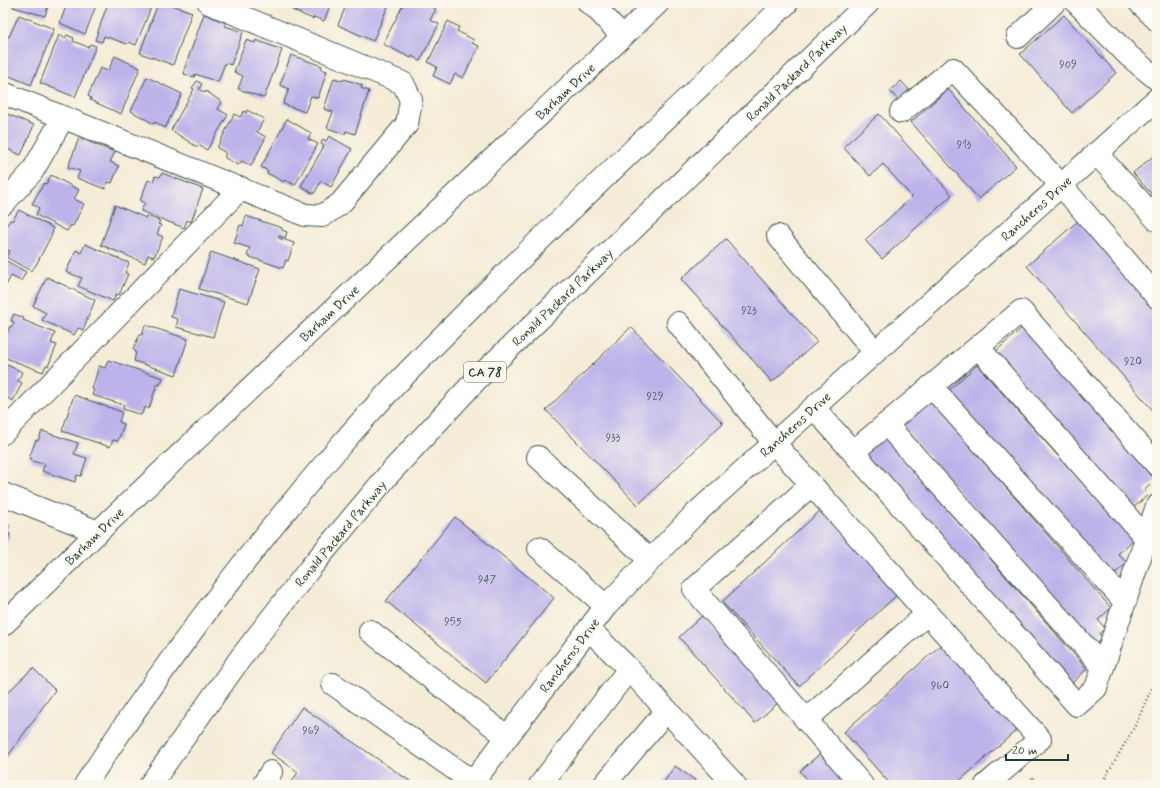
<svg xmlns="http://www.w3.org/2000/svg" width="1160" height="788" font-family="Mynerve,sans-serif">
<rect width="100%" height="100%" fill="#fbf7ec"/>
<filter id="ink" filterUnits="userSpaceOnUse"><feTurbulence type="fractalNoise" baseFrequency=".025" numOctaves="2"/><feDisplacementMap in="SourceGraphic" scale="8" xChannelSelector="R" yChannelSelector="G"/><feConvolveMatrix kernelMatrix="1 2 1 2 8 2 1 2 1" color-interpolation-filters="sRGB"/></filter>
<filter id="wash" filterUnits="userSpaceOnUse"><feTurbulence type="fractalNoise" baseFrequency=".012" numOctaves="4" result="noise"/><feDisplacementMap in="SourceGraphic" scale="16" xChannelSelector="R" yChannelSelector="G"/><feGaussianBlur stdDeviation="0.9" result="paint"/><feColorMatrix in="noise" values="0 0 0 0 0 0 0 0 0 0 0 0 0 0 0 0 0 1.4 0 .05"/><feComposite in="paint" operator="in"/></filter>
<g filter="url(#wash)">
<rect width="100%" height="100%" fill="#f5ecd7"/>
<g id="blocks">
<!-- building -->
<path fill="#bdb3ea" d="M9 3H49L45 16 13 7 14 5Z
M67 3H97L85 34 60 23Z
M108 3H148L152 5 136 45 129 42 127 44 104 36 102 42 95 40Z
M158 3H166L192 12 173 65 140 53Z
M286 3H331L324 21 314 17 313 19 292 10 293 9 285 5Z
M347 3 389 4 373 41 338 25Z
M404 3H424L436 9 430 20 439 24 420 61 412 56 411 58 383 44Z
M204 14 226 23 225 26 243 32 231 65 225 63 218 82 195 74 194 77 184 74 185 70H184Z
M19 15 54 29 31 85 7 75 9 71 3 69V40L5 35 9 37Z
M1064 15 1116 73 1072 113 1020 54Z
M448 21 459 27 457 31 474 40 472 43 479 46 463 78 455 74 450 84 433 76 437 67 428 62Z
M59 35 65 38 67 35 74 38 73 41 88 47 90 44 96 46 75 97 40 83Z
M246 40 255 43 256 40 282 50 264 98 238 89 243 76 234 72Z
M291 55 322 66 321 69 327 71 318 98 311 96 305 112 283 104 289 89 280 85Z
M115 56 140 68 121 114 90 100 91 98 88 96 100 68 108 71Z
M147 77 182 94 165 128 155 122 154 124 131 111Z
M334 78 343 81 344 79 362 85 361 88 369 91 355 134 346 131 345 134 327 128 333 112 324 109Z
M197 81 202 84 199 89 205 93 206 91 222 102 218 109 228 115 207 150 198 145 197 147 171 130 194 89 192 88Z
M901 81 910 91 899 101 890 91Z
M948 89 1016 166 979 199 911 122Z
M247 110 264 119 257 132 266 137 251 166 242 161 238 165 225 158V152L217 148 234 114 240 117 244 111 246 113Z
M5 113 34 125 21 155 3 147V117Z
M879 114 952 195 882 259 865 240 912 197 883 164 870 176 843 147Z
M287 119 311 133 308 139 318 144 295 185 285 180 284 182 267 173 268 171 261 167Z
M329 136 352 149 331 187 321 181 314 194 301 186 324 146 321 144 323 139 326 141Z
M79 138 115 152 110 162 119 166 112 183 108 182 105 189 77 178 80 171 68 167Z
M1157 153V200L1133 173Z
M162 173 203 189 191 222 187 220 184 228 141 211 145 203 140 201 148 180 153 182 155 176 160 177Z
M51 175 79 190 74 199 84 204 73 226 71 225 67 231 36 215 39 208 32 204 44 183 46 184Z
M115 205 146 218 147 216 160 221 158 224 161 225 157 234 163 237 154 257 148 255 145 263 101 245Z
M19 210 53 228 52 231 53 232 36 265 31 271 6 257 10 251 3 248V232L10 220 12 221Z
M246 216 282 228V230L287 232 285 238 279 236V238L294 243 288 261 286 260 283 268 247 256 250 248 234 243 240 225 243 226Z
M1080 219 1157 307V415L1027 266Z
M726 239 817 342 772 382 681 279Z
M85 244 129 263 125 273 128 274 119 295 116 294 113 301 78 286 82 278 66 272 76 250 81 253Z
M211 252 260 269 248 303 199 289Z
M3 259 26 272 21 281 11 276 3 291Z
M47 277 95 300 83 330 78 328 74 335 42 320 46 313 33 306Z
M179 289 224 302 213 337 176 327 178 319 171 317Z
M14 314 24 318 23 320 55 333 51 343 57 345 48 366 46 365 43 372 3 357V343L10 326 12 327 14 322 11 321Z
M145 325 188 339 176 375 134 361 136 352 133 349 140 334 142 335Z
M631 327 723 423 638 505 546 410Z
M1023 327 1157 478 1144 491 1148 495 1133 508 995 352Z
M108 360 163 378 160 385 157 384 149 409 145 407 141 415 123 409 124 405 92 395 94 390 92 389 99 366 105 368Z
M3 363 22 372 18 381 22 383 13 401 8 398 5 405 3 404Z
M977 365 1133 540 1118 554 1127 563 1112 576 948 391Z
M74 395 122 412 119 422 124 424 118 441 113 440 110 447 62 431Z
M928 398 1111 608 1098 620 1105 628 1099 634 1103 638 1093 646 900 423Z
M42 431 78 443 74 454 87 458 81 476 77 475 75 482 42 471 45 464 31 461 32 459 29 458 36 440 38 441Z
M883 437 1087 669 1068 687 861 453Z
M822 509 899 593 799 686 722 602Z
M455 517 554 598 486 683 386 601Z
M3 523 9 525 6 532 10 534 3 552Z
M702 616 779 702 755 723 679 637Z
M944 642 1020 727 955 785H891L844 732Z
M33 668 55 690 3 763V697Z
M302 707 414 784V785H290L298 772 271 753Z
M823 751 852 785H812L800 771Z
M675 766 695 780 692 785H662Z
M1033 777 1040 785H1025Z"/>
</g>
</g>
<g filter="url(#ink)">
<use href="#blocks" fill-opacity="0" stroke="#3f574c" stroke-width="1"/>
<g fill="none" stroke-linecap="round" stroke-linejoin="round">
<!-- minor casing -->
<g stroke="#3f574c" stroke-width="24">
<path id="minor" d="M589 3 596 8 622 36
M1077 3 1129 56 1157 79
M1140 3 1157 20
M1018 37 1054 3
M3 93 305 215 322 216 340 204 407 124 411 100 403 83 209 3
M901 112 953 69 1061 185 1157 297
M1096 153 1157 220
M3 204 32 172 63 118
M778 236 875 352
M678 323 774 443 1040 739 986 785
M978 347 1146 538
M931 386 1125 602
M814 408 1077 705 1096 688 1157 506
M886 424 1103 667
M3 433 241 188
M853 452 1021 311 1157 465
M538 457 650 560
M811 485 694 589 862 785
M3 494 98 532
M539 548 606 606
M589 629 629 669 735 785
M370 631 506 736
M333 684 473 782
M806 720 927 614
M263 785 271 772
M471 785 606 606 694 515 1157 99
M540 785 629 669
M604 785 667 710"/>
</g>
<!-- major casing -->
<g stroke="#3f574c" stroke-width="24">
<path id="major" d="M3 625 98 532 658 3"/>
</g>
<!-- highway casing -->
<g stroke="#3f574c" stroke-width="24">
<path id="highway" d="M85 785C162 666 247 554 339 447 389 389 443 336 497 282 592 188 690 96 787 3
M150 785 242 656 311 567 389 474 477 379 868 3"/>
</g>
<!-- path -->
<path stroke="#3f574c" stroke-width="2.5" stroke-dasharray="1 3" stroke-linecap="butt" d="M1101 785 1136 724 1157 675"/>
<!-- minor -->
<use href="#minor" stroke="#fff" stroke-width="22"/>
<!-- major -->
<use href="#major" stroke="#fff" stroke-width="22"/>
<!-- highway -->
<use href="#highway" stroke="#fff" stroke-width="22"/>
<!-- rail -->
<path stroke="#1f3d34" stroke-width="3" d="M1156 785 1157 782"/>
</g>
</g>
<g text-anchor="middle" stroke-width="3" stroke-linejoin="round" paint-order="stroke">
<!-- number labels -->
<g font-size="11" fill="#465a62">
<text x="1068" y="68">909</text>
<text x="964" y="148">913</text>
<text x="749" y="314">923</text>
<text x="1133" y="365">920</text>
<text x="655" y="400">929</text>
<text x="613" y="441">933</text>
<text x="487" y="583">947</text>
<text x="453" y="625">955</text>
<text x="940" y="689">960</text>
<text x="311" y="734">969</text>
</g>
<!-- shield labels -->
<rect fill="#fbf7ec" stroke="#61756b" stroke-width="1" x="464" y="362" width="42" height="20" rx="3"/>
<g font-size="12" font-weight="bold" fill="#1f3d34">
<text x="485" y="376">CA 78</text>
</g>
<!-- street labels -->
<g font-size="13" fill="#1f3d34" stroke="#fbf7ec">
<text transform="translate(796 72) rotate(-44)" y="5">Ronald Packard Parkway</text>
<text transform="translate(565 91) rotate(-43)" y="5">Barham Drive</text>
<text transform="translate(1036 208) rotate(-42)" y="5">Rancheros Drive</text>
<text transform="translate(562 297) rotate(-44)" y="5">Ronald Packard Parkway</text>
<text transform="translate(329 313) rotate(-43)" y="5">Barham Drive</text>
<text transform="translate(795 424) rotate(-42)" y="5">Rancheros Drive</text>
<text transform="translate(340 533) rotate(-50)" y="5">Ronald Packard Parkway</text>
<text transform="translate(94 536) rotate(-44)" y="5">Barham Drive</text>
<text transform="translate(569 655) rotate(-53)" y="5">Rancheros Drive</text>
</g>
</g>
<!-- margin -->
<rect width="1160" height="788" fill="none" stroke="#fbf7ec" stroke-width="16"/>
<!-- scale -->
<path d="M1006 754v6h62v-6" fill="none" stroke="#1f3d34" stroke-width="2"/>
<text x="1012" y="754" font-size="12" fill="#1f3d34" stroke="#fbf7ec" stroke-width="3" paint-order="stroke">20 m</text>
</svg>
